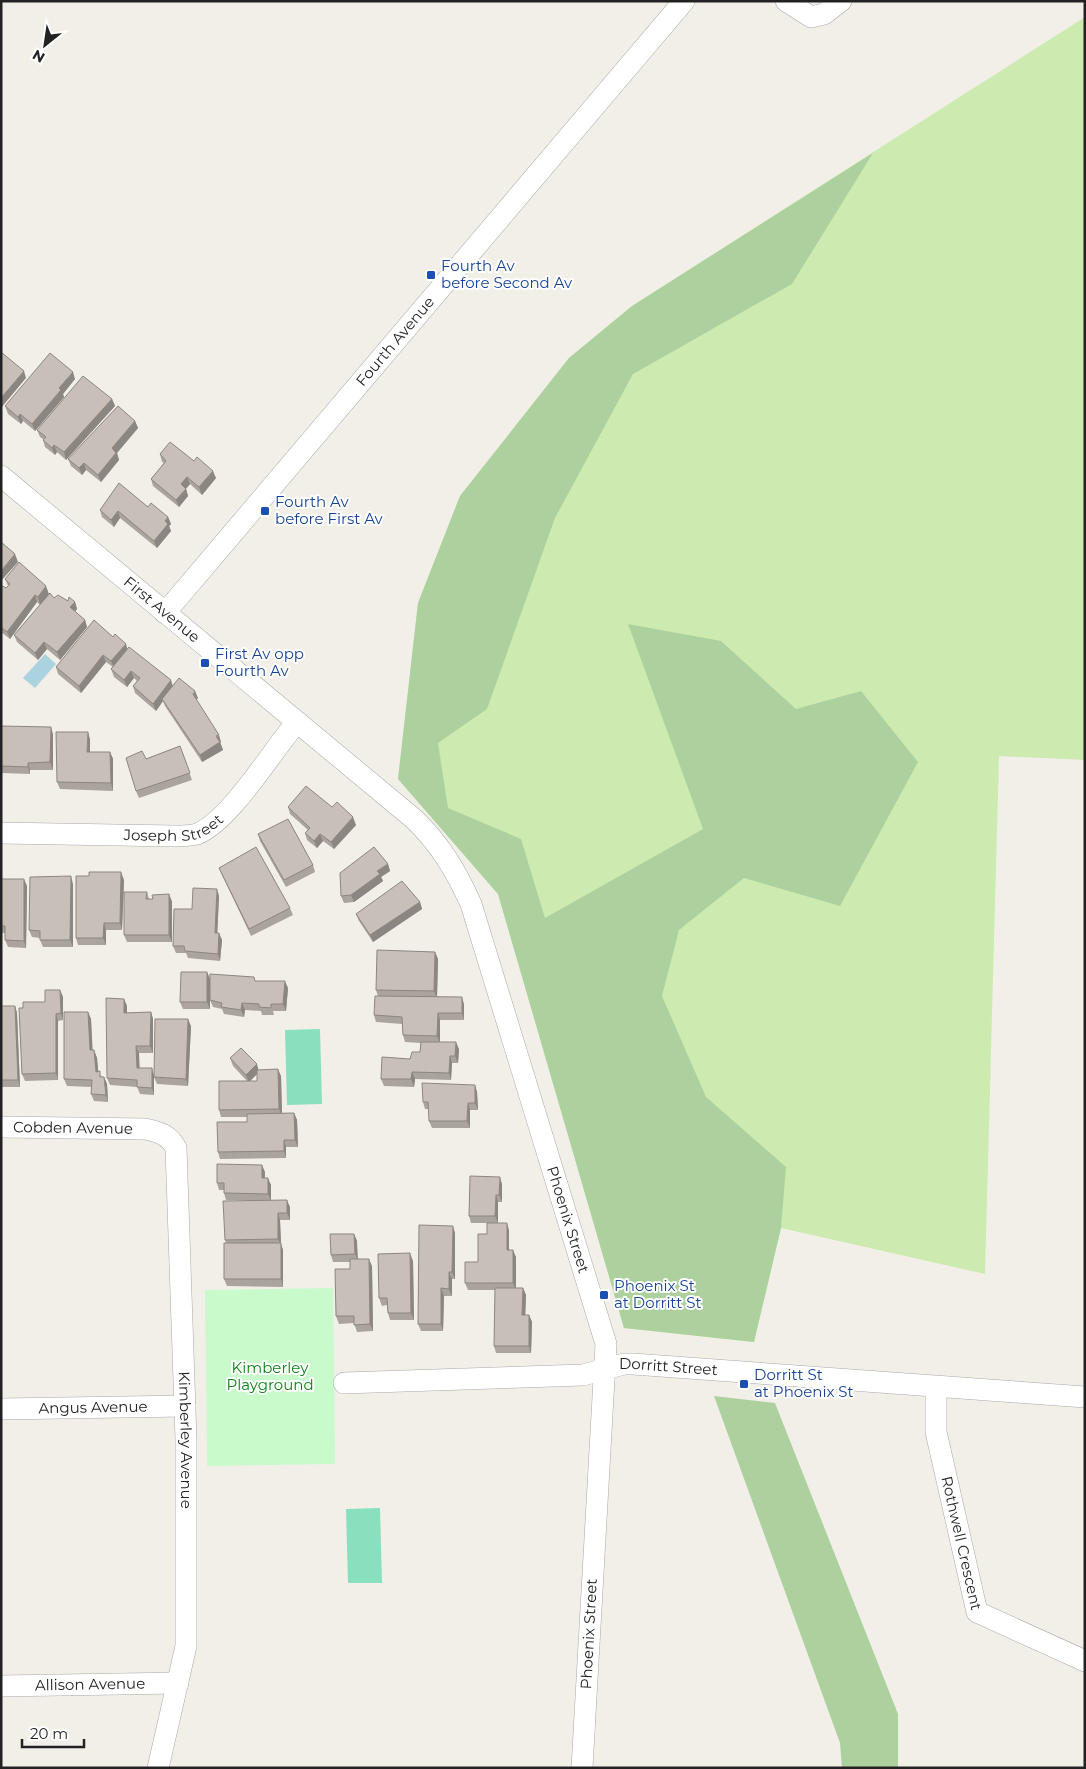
<svg xmlns="http://www.w3.org/2000/svg" width="1086" height="1769" font-family="Montserrat,sans-serif">
<rect width="100%" height="100%" fill="#f2efe9"/>
<!-- grass -->
<path fill="#cdebb0" d="M1085 17V760L999 756 985 1274 781 1228 754 1342 624 1328 498 894 398 779 418 603 460 496 569 358 632 306Z"/>
<!-- forest -->
<path fill="#add19e" d="M873 153 792 284 633 374 555 518 487 709 438 743 448 808 521 839 545 918 703 829 628 624 721 641 796 709 861 691 918 762 840 906 744 878 679 930 662 996 706 1097 786 1167 781 1228 754 1342 624 1328 498 894 398 779 418 603 460 496 569 358 632 306Z
M714 1396 775 1403 898 1714V1768H842L840 1743Z"/>
<!-- park -->
<path fill="#c8facc" d="M333 1288 335 1464 207 1466 205 1290Z"/>
<!-- pitch -->
<path fill="#88e0be" d="M320 1029 322 1104 287 1105 285 1030Z
M380 1508 382 1583H348L346 1509Z"/>
<!-- water -->
<path fill="#aad3df" d="M45 654 56 664 35 688 23 678Z"/>
<g fill="none" stroke-linecap="round" stroke-linejoin="round">
<!-- street casing -->
<g stroke="#a9a9a9" stroke-width="22">
<g id="street">
<path d="M786 1 811 17 824 14 841 1"/>
<path id="s1" d="M1 476 414 819C440 844 456 871 471 904L606 1344 582 1768"/>
<path id="s2" d="M165 613 684 1"/>
<path id="s3" d="M1 833 174 836C181 836 190 836 197 834 231 820 271 752 297 722"/>
<path id="s4" d="M1 1127 145 1129C160 1132 169 1135 176 1148L186 1439V1646L158 1768"/>
<path id="s5" d="M344 1383 583 1375 624 1364H633L1085 1397"/>
<path id="s6" d="M936 1387V1432L977 1612 1085 1661"/>
<path id="s7" d="M1 1409 185 1406"/>
<path id="s8" d="M1 1686 178 1683"/>
</g>
</g>
<!-- street -->
<use href="#street" stroke="#fff" stroke-width="21"/>
</g>
<!-- wall -->
<path fill="#aba49e" fill-rule="evenodd" d="M75 379 63 394 64 397 35 431 23 421 21 424 8 414 5 406Z
M112 399 115 406 66 460 57 452 55 455 45 447 43 440V439L40 437 37 430Z
M135 421 138 428 117 453 119 460 101 482 86 470 82 475 71 466 68 459Z
M160 454 216 478 202 495 190 484 186 489 188 496 179 507 153 486 151 479 164 463 162 462Z
M148 507 168 517 171 524 169 526 171 531 157 548 120 518 114 527 102 517 100 510Z
M5 579 49 594 40 605 37 602 10 639 1 632V585L6 588 8 586Z
M54 598 75 602 77 609 75 612 85 620 87 627 60 660 47 649 38 660 17 642 14 635Z
M113 637 173 686 198 698 196 700 221 742H220L223 750 202 762 165 706 163 701 156 711 135 693 133 686 137 681 134 678 127 687 114 677 111 669 113 667 106 662 81 693 58 674 56 667Z
M1 726 53 734V770H30V774L1 773Z
M88 732 90 740V752H110L113 759V791L60 789 57 782Z
M180 746 192 780 139 798 136 791 146 759Z
M288 807H332L356 825 334 849 323 841 317 848 307 840 305 833 308 830 290 814Z
M258 834 313 865 315 872 286 887 260 841Z
M388 864 390 871 381 877 383 881 354 902 344 903 341 896Z
M219 868 290 908 293 915 251 936 222 875Z
M1 879 27 886 26 948 8 947 5 940V933H1Z
M124 880 122 930H106V945H78L76 938Z
M73 884V947H43L40 940V938L32 937 29 930Z
M147 892 149 899H153L169 894 172 902V942H127L124 935Z
M219 896 217 933 222 940 220 961 188 958 186 953H176L173 946 192 909Z
M420 902 422 909 373 942 359 921 356 914Z
M435 952 438 959 437 997 464 1004V1020H440V1042L459 1049 458 1063H452L451 1080 415 1079 414 1087 384 1086 381 1079 420 1052 421 1043 405 1042 403 1035 402 1024 376 1022 374 1015 378 996 376 990Z
M207 972 210 979V1009H183L180 1002Z
M256 981 288 988 286 1011H273L274 1015H262L261 1011 245 1010 244 1017 224 1014 222 1009 213 1007 210 1000Z
M60 990 63 997V1020L58 1021V1080L25 1081 22 1074 23 1008 45 1002Z
M124 999 127 1006V1013L151 1012 153 1019V1053H139V1068H152L154 1076V1095L140 1094 137 1087 110 1085 107 1078Z
M1 1006H15L17 1013 20 1087H1Z
M88 1012 91 1019 92 1050H94L97 1058 98 1072 102 1077H104L107 1084 108 1102 94 1101 91 1094 92 1087 67 1086 64 1079Z
M191 1026 188 1086 157 1084 154 1077Z
M230 1058 259 1070 281 1076 282 1113H294L297 1120 298 1147H286V1158L220 1159 218 1152 247 1122V1117H221L219 1110 247 1081 233 1066ZM257 1074V1081H250Z
M475 1085 477 1092 478 1110H470V1128H432L429 1121V1109H425L423 1102Z
M265 1172V1178L271 1185V1200L290 1207V1220H280L281 1244 283 1250V1287L227 1286 224 1279 226 1243 225 1240 248 1200H226L224 1193V1190H219L217 1183Z
M502 1184V1202H498V1223L509 1230V1250L516 1257V1288H523L526 1295 525 1315H529L532 1322 531 1353H496L494 1346 495 1290H468L465 1283 478 1262 487 1234V1223H471L469 1216Z
M455 1233V1279H452V1296H444L443 1331H421L418 1324Z
M354 1234 357 1241V1259L372 1266 373 1331 357 1332 354 1323 339 1324 336 1316 350 1269V1262H333L331 1255Z
M413 1261 414 1320H390L388 1313 387 1305 382 1306 379 1298Z"/>
<!-- shaded-wall -->
<path fill="#8b8681" d="M24 371 26 378 1 408V398Z
M73 372 75 379 63 394 64 397 35 431 32 424 59 388Z
M112 399 115 406 66 460 64 452Z
M20 414 23 421 21 424 18 417Z
M135 421 138 428 117 453 119 460 101 482 98 475 112 448Z
M54 445 57 452 55 455 52 448Z
M84 463 86 470 82 475 79 468Z
M213 471 216 478 202 495 199 487Z
M187 477 190 484 184 491 181 484Z
M186 489 188 496 179 507 176 500Z
M118 511 120 518 114 527 111 520Z
M168 517 171 524 169 526 171 531 157 548 154 541 165 521Z
M15 554 18 562 1 581V571Z
M46 586 49 594 40 605 38 597Z
M35 595 37 602 10 639 7 632Z
M75 602 77 609 72 615 70 607Z
M85 620 87 627 60 660 57 652Z
M44 642 47 649 38 660 35 653Z
M126 644 128 651 114 668 111 661Z
M103 655 106 662 81 693 79 686Z
M131 671 134 678 127 687 124 680Z
M171 680 173 687 162 699 163 701 156 711 153 704Z
M195 691 198 698 195 701 193 694Z
M51 727 53 734V770L50 762Z
M88 732 90 740V759L87 752Z
M219 735 221 742 219 743 220 742 223 750 202 762 200 755Z
M110 752 113 759V791L111 783Z
M28 763 30 770V774L28 767Z
M353 817 356 825 334 849 331 842Z
M320 834 323 841 317 848 314 841Z
M388 864 390 871 381 877 383 881 354 902 351 895 377 871Z
M121 872 124 880 122 930 120 923Z
M71 876 73 884V947L70 940Z
M24 879 27 886 26 948 24 941Z
M217 889 219 896 217 940 215 933Z
M169 894 172 902V942L169 935Z
M420 902 422 909 373 942 370 935Z
M104 923 106 930V945L103 938Z
M219 933 222 940 220 961 218 954Z
M435 952 438 959 437 998 434 991Z
M207 972 210 979V1009L207 1002Z
M285 981 288 988 286 1011 283 1004Z
M60 990 63 997V1020L61 1013Z
M462 997 464 1004V1020L462 1013Z
M124 999 127 1006V1020L124 1013Z
M242 1003 245 1010 244 1017 241 1010Z
M15 1006 17 1013 20 1087 18 1080Z
M88 1012 91 1019 93 1057 90 1050Z
M151 1012 153 1019V1053L150 1046Z
M438 1013 440 1020V1043L437 1036Z
M56 1014 58 1021V1080L56 1073Z
M188 1019 191 1026 188 1086 186 1079Z
M456 1042 459 1049 458 1063 455 1056Z
M136 1046 139 1053 140 1075 137 1068Z
M94 1050 97 1058 99 1079 96 1072Z
M450 1056 452 1063 451 1080 449 1073Z
M257 1064 259 1072 249 1082 246 1075Z
M152 1068 154 1076V1095L152 1088Z
M278 1069 281 1076 282 1116 279 1109Z
M412 1072 415 1079 414 1087 411 1079Z
M104 1077 107 1084 108 1102 106 1095Z
M475 1085 477 1092 478 1110 475 1103Z
M468 1103 470 1110V1128L467 1121Z
M294 1113 297 1120 298 1147 295 1140Z
M284 1140 286 1147V1158L284 1151Z
M262 1165 265 1172 264 1185 262 1178Z
M500 1177 502 1184V1202L499 1195Z
M268 1178 271 1185V1201L268 1194Z
M496 1195 498 1202V1223L495 1216Z
M287 1200 290 1207V1220L287 1213Z
M278 1213 280 1220 281 1244 283 1250V1287L281 1279V1245L278 1239Z
M507 1223 509 1230V1257L507 1250Z
M453 1226 455 1233V1279L452 1272Z
M354 1234 357 1241 358 1261 355 1254Z
M513 1250 516 1257V1290L513 1283Z
M410 1253 413 1261 414 1320 411 1313Z
M369 1259 372 1266 373 1331 370 1324Z
M449 1272 452 1279V1296L449 1289Z
M441 1288 444 1296 443 1331 441 1324Z
M523 1288 526 1295 525 1322 522 1315Z
M529 1315 532 1322 531 1353 529 1346Z"/>
<!-- building -->
<path fill="#c7bfb8" stroke="#8b8681" d="M1 352 24 371 1 398Z
M50 353 73 372 59 388 61 390 32 424 20 414 18 417 5 406Z
M83 376 112 399 64 452 54 445 52 448 43 440 46 437 37 430Z
M118 406 135 421 112 448 116 453 98 475 84 463 79 468 68 459Z
M170 442 194 461 197 457 213 471 199 487 187 477 181 484 186 489 176 500 151 479 166 461 160 454Z
M119 483 148 507 151 503 168 517 165 521 168 524 154 541 118 511 111 520 100 510Z
M1 542 15 554 1 571Z
M19 562 46 586 38 597 35 595 7 632 1 627V585L6 588 10 584 5 579Z
M50 593 54 598 58 595 68 601 69 597 75 602 70 607 85 620 57 652 44 642 35 653 14 635Z
M94 620 113 637 115 634 126 644 111 661 103 655 79 686 56 667Z
M129 647 171 680 153 704 133 686 140 678 131 671 124 680 111 669Z
M179 678 195 691 193 694 219 735 216 736 220 742 200 755 162 699Z
M1 726 51 727 50 762 28 763V767L1 766Z
M56 732H88L87 752H110L111 783 57 782Z
M180 746 190 773 136 791 126 758 142 751 146 759Z
M306 786 332 807 337 802 353 817 331 842 320 834 314 841 305 833 310 828 288 807Z
M288 819 313 865 284 880 258 834Z
M256 847 290 908 249 929 219 868Z
M374 847 388 864 377 871 380 874 351 895 341 896 340 873Z
M89 872H121L120 923H104L103 938H76V876H89Z
M71 876 70 940H40V931L29 930 30 877Z
M1 879H24V941L5 940V926H1Z
M402 881 420 902 370 935 356 914Z
M193 888 217 889 215 933H219L218 954 185 951 184 946H173L174 909H192Z
M124 892H147L146 899H153L152 895 169 894V935H124Z
M377 950 435 952 434 991 376 990Z
M181 972H207V1002H180Z
M210 974 254 977 255 981H285L283 1004H271V1008L259 1007V1004L242 1003 241 1010 221 1007 222 1003 210 1000Z
M45 990H60L61 1013 56 1014V1073L22 1074 19 1008H23V1002H45Z
M375 996 462 997V1013H438L437 1036 403 1035 402 1017 374 1015Z
M106 998 124 999V1013L151 1012 150 1046H136L137 1068H152V1088L137 1087V1080L107 1078Z
M1 1006H15L18 1080H1Z
M64 1012H88L90 1050H94L96 1072 100 1071V1077H104L106 1095 91 1094 92 1080 64 1079Z
M155 1019H188L186 1079 154 1077Z
M421 1042H456L455 1056H450L449 1073 412 1072 411 1079H381L382 1057 410 1059 412 1052H420Z
M241 1048 257 1064 246 1075 230 1058Z
M278 1069 279 1109 219 1110V1081H257V1070Z
M422 1083 475 1085V1103H468L467 1121H429L428 1102H423Z
M294 1113 295 1140H284V1151L218 1152 217 1122H247V1114Z
M217 1164 262 1165V1178H268V1194L224 1193V1183H217Z
M470 1176 500 1177 499 1195H496L495 1216H469Z
M287 1200V1213H278V1239L225 1240 223 1201Z
M487 1223H507V1250H513V1283H465V1262H478V1234H487Z
M419 1225 453 1226 452 1272H449V1289L441 1288V1324H418Z
M330 1234H354L355 1254 331 1255Z
M224 1243H281V1279H224Z
M410 1253 411 1313H388L387 1298H379L378 1254Z
M350 1259H369L370 1324 354 1325V1316H336L335 1269H350Z
M495 1288H523L522 1315H529V1346H494Z"/>
<!-- markers -->
<g fill="#1a4fb4" stroke="#fff" stroke-width="2">
<rect x="426" y="270" width="10" height="10" rx="2.5"/>
<rect x="260" y="506" width="10" height="10" rx="2.5"/>
<rect x="200" y="658" width="10" height="10" rx="2.5"/>
<rect x="599" y="1290" width="10" height="10" rx="2.5"/>
<rect x="739" y="1379" width="10" height="10" rx="2.5"/>
</g>
<g text-anchor="middle" stroke-width="4" stroke-linejoin="round" paint-order="stroke">
<!-- transit labels -->
<g font-size="15" fill="#164399" stroke="#fff" text-anchor="start">
<text x="441" y="271">Fourth Av<tspan x="441" dy="17">before Second Av</tspan></text>
<text x="275" y="507">Fourth Av<tspan x="275" dy="17">before First Av</tspan></text>
<text x="215" y="659">First Av opp<tspan x="215" dy="17">Fourth Av</tspan></text>
<text x="614" y="1291">Phoenix St<tspan x="614" dy="17">at Dorritt St</tspan></text>
<text x="754" y="1380">Dorritt St<tspan x="754" dy="17">at Phoenix St</tspan></text>
</g>
<!-- street labels -->
<g font-size="15" fill="#222" stroke="#fff">
<text dy="5" stroke="none"><textPath href="#s2" startOffset="356">Fourth Avenue</textPath></text>
<text dy="5" stroke="none"><textPath href="#s1" startOffset="209">First Avenue</textPath></text>
<text dy="5" stroke="none"><textPath href="#s3" startOffset="174">Joseph Street</textPath></text>
<text dy="5" stroke="none"><textPath href="#s4" startOffset="72">Cobden Avenue</textPath></text>
<text dy="5" stroke="none"><textPath href="#s1" startOffset="970">Phoenix Street</textPath></text>
<text dy="5" stroke="none"><textPath href="#s5" startOffset="326">Dorritt Street</textPath></text>
<text dy="5" stroke="none"><textPath href="#s7" startOffset="92">Angus Avenue</textPath></text>
<text dy="5" stroke="none"><textPath href="#s4" startOffset="474">Kimberley Avenue</textPath></text>
<text dy="5" stroke="none"><textPath href="#s6" startOffset="159">Rothwell Crescent</textPath></text>
<text transform="translate(589 1634) rotate(-87)" y="5">Phoenix Street</text>
<text dy="5" stroke="none"><textPath href="#s8" startOffset="89">Allison Avenue</textPath></text>
</g>
<!-- park labels -->
<g font-size="15" fill="#0c8416" stroke="#fff">
<text x="270" y="1373">Kimberley<tspan x="270" dy="17">Playground</tspan></text>
</g>
</g>
<!-- border -->
<rect width="1086" height="1769" fill="none" stroke="#222222" stroke-width="5"/>
<!-- north arrow -->
<g transform="translate(45 45) rotate(210)" stroke="#ffffff" stroke-width="4" paint-order="stroke">
<path d="M0-4L9 19L0 12L-9 19Z" fill="#222222"/>
<text y="-8" font-size="14" font-weight="bold" text-anchor="middle" fill="#222222">N</text>
</g>
<!-- scale -->
<path d="M22 1739v8h62v-8" fill="none" stroke="#222222" stroke-width="2.5"/>
<text x="30" y="1739" font-size="15" fill="#222222" stroke="#ffffff" stroke-width="4" paint-order="stroke">20 m</text>
</svg>
